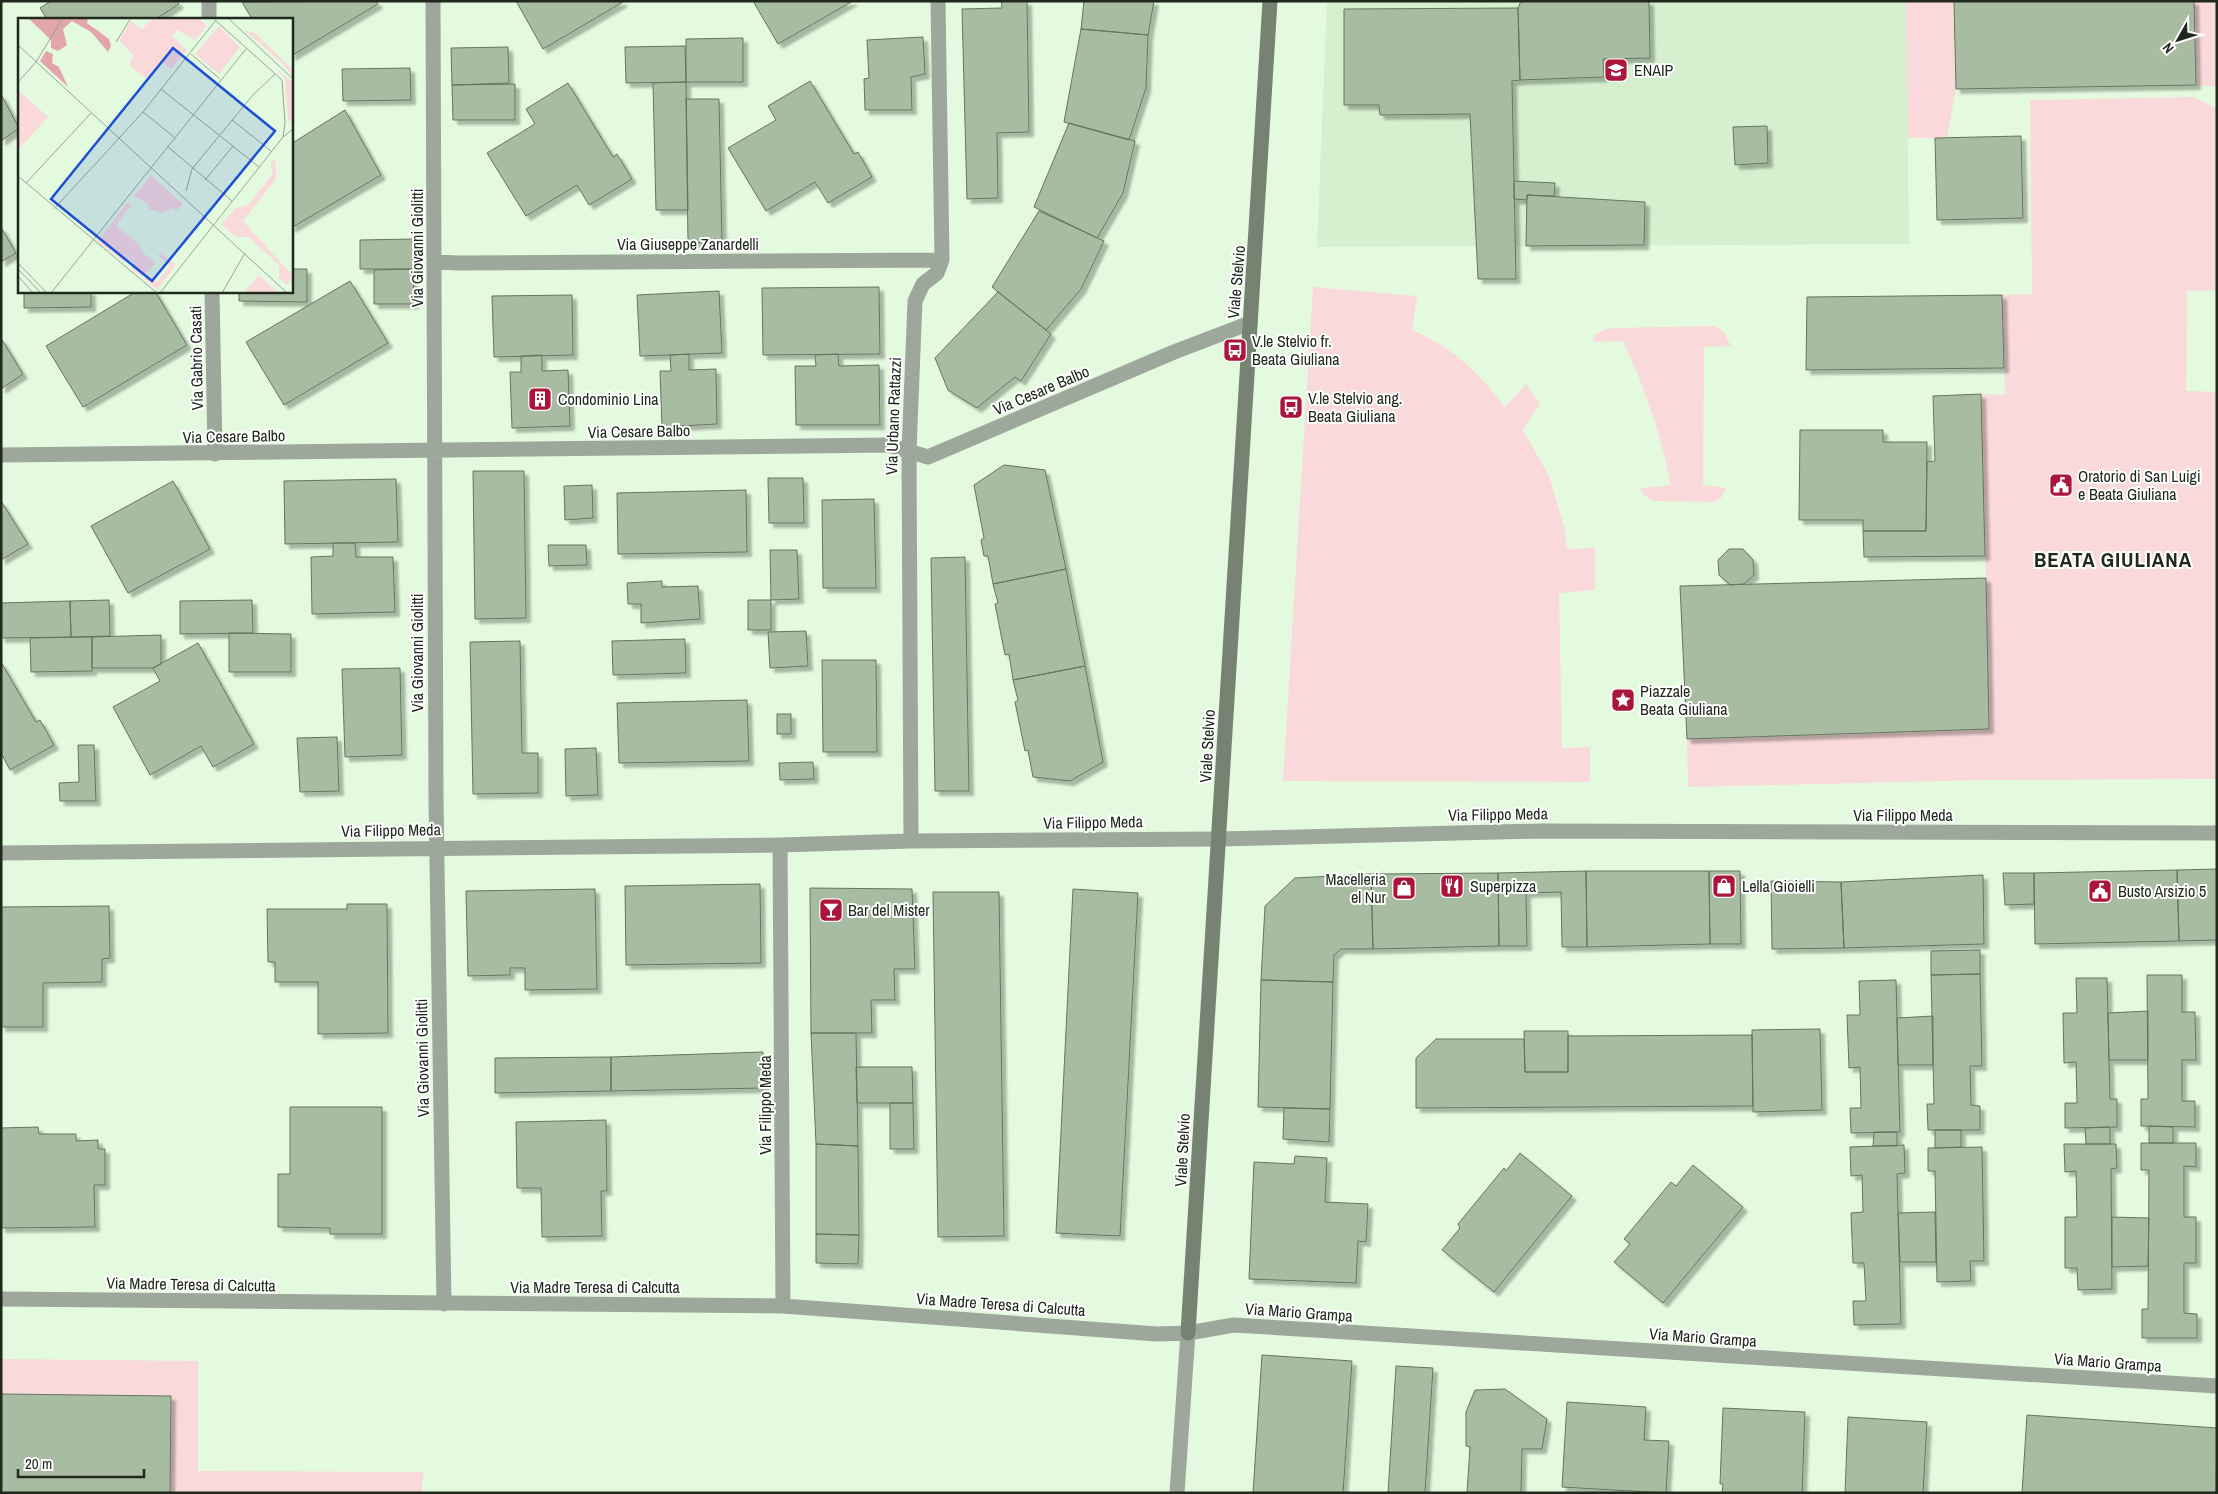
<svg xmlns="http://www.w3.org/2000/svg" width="2218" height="1494" font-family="'Archivo Narrow',sans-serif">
<defs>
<filter id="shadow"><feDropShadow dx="4.5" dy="4.5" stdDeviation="1" flood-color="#0004"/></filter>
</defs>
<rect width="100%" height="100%" fill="#e4fade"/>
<!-- built -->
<path fill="#d5f0ce" d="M1327 1H1906L1909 244 1317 247Z"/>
<!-- green -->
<path fill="#fad9da" d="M1906 1H1954L1956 89 1947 138H1908Z
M2194 1H2217V87L2196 85Z
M2193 97 2217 108V290L2187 291 2186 391 2217 392V779L1986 780 1688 787 1687 739 1983 729 1986 578 1981 394 2005 395 2002 295 2032 294 2030 100Z
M1313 287 1417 296 1412 330C1454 348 1478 372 1505 407L1526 384 1540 403 1523 430 1549 476 1564 526 1567 549 1595 548V590L1559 593 1562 748 1590 747V782L1283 781Z
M1715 326 1723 331 1731 346 1704 347 1703 485 1726 488 1721 498 1714 502 1654 501 1645 496 1640 488 1671 485C1661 435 1645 388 1623 341L1593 342 1595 334 1610 328Z
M1 1359 198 1361V1471L423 1472 422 1493H1Z"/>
<!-- building -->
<path fill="#a7bca1" stroke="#63765d" filter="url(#shadow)" d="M51 1H177L179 4 156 19H47L40 8Z
M376 1 378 4 291 56V19H252L242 2Z
M516 1H622L623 2 543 49Z
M753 1H853L778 44Z
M1001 1H1027L1029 132 997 133 998 198 967 199 962 9 1002 8Z
M1084 1H1154L1148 35 1081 29Z
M1521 1H1649L1650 58 1603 59 1604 77 1520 80 1518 8Z
M1954 1H2194L2196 85 1956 89Z
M1518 8 1520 80 1512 81 1516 279H1478L1470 114 1380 115 1379 105H1344V9Z
M1081 29 1148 35 1146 88 1129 140 1064 122Z
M923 37 925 74 911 77 912 110H865L864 79 869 78 867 40Z
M743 38V82H686V39Z
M685 46 686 82 626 83 625 47Z
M508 47 509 83 452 85 451 48Z
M410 68 411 100 343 101 342 69Z
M810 81 854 154 858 152 872 177 828 203 815 182 766 211 728 148 776 120 768 106Z
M686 82 688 210H656L653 83Z
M568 83 613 157 617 154 632 179 589 205 577 185 526 216 487 153 535 124 526 109Z
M515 84V120H453L452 85Z
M1 94 19 128 1 141Z
M686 99H719L722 242 688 243Z
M345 110 381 175 291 228V144Z
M1069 123 1135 141 1123 193 1097 238 1034 207Z
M1767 126 1768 163 1735 165 1733 127Z
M2021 136 2023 218 1937 220 1935 138Z
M1514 181 1555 183 1554 196 1527 195V200L1514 199Z
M1527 195 1645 202 1644 245 1526 246Z
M1039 211 1104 241 1081 289 1046 330 992 287Z
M1 227 16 253 1 262Z
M413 239V269H360V240Z
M291 269H307V302L239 301V291H291Z
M413 269 414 304H374V270Z
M350 281 388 343 284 405 246 342Z
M879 287 880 354 763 355 762 288Z
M24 291H91V307L24 308Z
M137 291H155L187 345 83 407 46 346Z
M719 291 722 353 640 356 637 295Z
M998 292 1051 334 1021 381 1015 377 977 408 948 390 935 358Z
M572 295 573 355 494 357 492 296Z
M2002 295 2004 368 1806 370 1807 297Z
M1 338 23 374 1 389Z
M689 354V370L716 369 717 424 662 427 660 371H671L670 355Z
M838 354 839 366 879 365 880 425H796L795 366H816L815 355Z
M542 355V371L568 370 570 426 512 428 510 372H521V356Z
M1981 394 1985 556 1864 557 1863 531H1926L1927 462 1935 461 1933 396Z
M1800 430H1883V442H1927L1926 531H1863V520H1799Z
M1004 465 1045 470 1066 569 993 584 988 556H984L981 540 984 538 974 485Z
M473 471H524L526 618 475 619Z
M768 478H803L804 523H769Z
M396 479 398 542 285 544 284 481Z
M173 481 210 549 128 593 91 526Z
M592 485 593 518 565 520 564 486Z
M746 490 747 552 618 554 617 493Z
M874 499 876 588H823L822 500Z
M1 501 28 544 1 560Z
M333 543H355L356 557H393L395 612 312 614 311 557 333 556Z
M548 545H586L587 565 549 566Z
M1729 549H1743L1753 560 1754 575 1744 584 1730 585 1719 575 1718 560Z
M770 550H797L799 599 771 600Z
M965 557 969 791H935L931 558Z
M1066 569 1085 666 1013 680 1009 654 1005 655 995 604 998 603 993 584Z
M1986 578 1989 729 1687 739 1680 586Z
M662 581V587L698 586 700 619 641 623V604H628L627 583Z
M109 600 110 636 71 637 70 601Z
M252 600 253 633 180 634V601Z
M748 600H771V630H748Z
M70 601 71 637 1 638V603Z
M806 631 808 666 770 668 768 632Z
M229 633 291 634V672H229Z
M161 635V664L153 668H92V637Z
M92 637V671L31 672 30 638Z
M685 639 686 673 613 675 612 641Z
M520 641 522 753H538V793L473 794 470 642Z
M198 643 254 744 213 767 201 746 150 775 113 707 160 681 153 668Z
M822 660H876L877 752H823Z
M1 662 36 722 40 720 54 745 10 770 1 753Z
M1085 666 1103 762 1070 781 1033 777 1028 750 1025 751 1015 702 1018 700 1013 680Z
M400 668 402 755 345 757 342 669Z
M747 700 749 761 619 763 617 703Z
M777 714H791V734H777Z
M337 737 339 791 300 792 297 738Z
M78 745H94L96 801H60L59 783 79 782Z
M596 748 598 795 566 796 565 749Z
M813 762 814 779 780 780 779 763Z
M2217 869V940L2179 941 2177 870Z
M2177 870 2179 941 2035 944 2034 873Z
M1586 871H1709L1710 944 1587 947Z
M1586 871 1587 947H1562L1561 892 1526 893 1527 946H1499L1498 873Z
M1709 871H1740L1741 944H1710Z
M1498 873 1499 946 1373 949 1371 874Z
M2003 873H2034V904L2005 905Z
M1371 874 1373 949H1341L1334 955 1333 982 1261 980 1265 906 1295 878Z
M1983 875 1984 944 1844 948 1841 882Z
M1771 881 1841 882 1844 948 1772 949Z
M760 884 761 963 626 965 625 886Z
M810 888 912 889 915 969H894L895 1000H871L872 1033H811Z
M595 889 597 989 525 990V968H510V975L468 976 466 891Z
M1073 889 1138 893 1120 1236 1056 1233Z
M933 892H999L1004 1236 938 1237Z
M347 904H387L388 1033 318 1034V982H275V962H268L267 909H347Z
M109 906 110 958 102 959V982L43 983V1027H1V907Z
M1980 950V974L1931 975V951Z
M1980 974 1982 1066H1970L1971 1105 1980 1106V1130H1928L1927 1104H1934L1931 975Z
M2147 975H2182V1012H2195L2196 1060H2182V1101H2195V1127L2141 1126V1099H2148Z
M2076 978H2107L2110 1099H2117V1127L2065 1128V1103H2077L2076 1062 2064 1063 2063 1013H2077Z
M1261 980 1333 982 1330 1109 1258 1107Z
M1896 980 1900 1132 1851 1133 1850 1108H1861L1860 1067 1849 1068 1847 1015H1860L1859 981Z
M2148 1011V1060H2109L2108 1013Z
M1933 1016V1065H1898L1897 1018Z
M1820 1029 1822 1110 1753 1112 1752 1030Z
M1524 1031H1568V1072H1525Z
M811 1033H856L858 1146 816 1144Z
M1752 1035 1753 1106 1416 1108V1058L1436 1039H1524L1525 1072H1568V1036Z
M763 1052 764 1088 611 1091V1057Z
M611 1057V1091L495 1093V1058Z
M856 1067H912L913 1103H857Z
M890 1103H913L914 1149H890Z
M290 1107H382V1234H330V1228L278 1227V1174H290Z
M1284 1108 1330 1109 1329 1142 1283 1139Z
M606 1120 607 1191H601L602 1236 542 1237 541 1188H517L516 1122Z
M2149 1126 2173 1127V1143H2149Z
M38 1127 39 1134H76V1141L98 1140V1149H105V1185H94L95 1227 1 1228V1128Z
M2110 1127V1144H2086L2085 1128Z
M1935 1130H1961V1147L1935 1148Z
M1874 1132H1897V1146H1873Z
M2141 1143H2196V1167L2184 1166V1217H2196V1263H2184V1313L2197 1314V1338H2142V1309H2148L2149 1170H2141Z
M816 1144 858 1146 859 1235 816 1234Z
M2064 1144H2116L2117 1168 2111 1169 2112 1289 2078 1290 2077 1268H2065V1217H2077L2076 1171 2065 1172Z
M1904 1145 1905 1173 1897 1174 1901 1324 1854 1325 1853 1301H1866L1864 1263H1853L1851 1213 1863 1212 1862 1175 1851 1176 1850 1147Z
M1982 1147 1984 1261H1970L1971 1281 1937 1282 1935 1171H1928V1148Z
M1520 1153 1572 1196 1494 1292 1442 1250 1460 1228 1458 1224 1504 1168 1506 1171Z
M1295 1156 1327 1158 1325 1202 1368 1204 1366 1242 1358 1241 1356 1283 1249 1279 1254 1162 1294 1164Z
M1693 1165 1743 1207 1663 1303 1614 1262 1630 1244 1624 1239 1671 1182 1676 1186Z
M1935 1212 1936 1262H1900L1898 1213Z
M2112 1217 2149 1218 2148 1266 2112 1267Z
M816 1234 859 1235 858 1264 816 1263Z
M1262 1355 1352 1361 1343 1493H1253Z
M1396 1366 1433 1368 1425 1493H1388Z
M1505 1389 1547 1419 1542 1449H1522L1521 1493H1467L1470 1447 1466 1446V1412L1475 1390Z
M1 1394 171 1396 170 1493H1Z
M1567 1402 1646 1407 1644 1440 1669 1441 1666 1493 1562 1487Z
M1723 1408 1805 1412 1802 1493H1722L1723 1484H1720Z
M2027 1415 2217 1428 2216 1493H2022Z
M1848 1417 1927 1422 1923 1493H1845Z"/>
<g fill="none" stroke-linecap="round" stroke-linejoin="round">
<!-- street -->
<path stroke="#9ea79b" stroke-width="15" d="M209 1V19
M433 1 436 800 444 1304
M435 262 458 263 942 260
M212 291 215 454
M1 455 888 445 928 457 1174 352 1250 323
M911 841 909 451 915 301 923 284 937 273 942 260 938 1
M780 845 783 1306
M1 853 780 845 911 841 1219 839 1541 831 2217 833
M1 1299 783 1306 1157 1334 1188 1333 1234 1325 2217 1386
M1177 1493 1188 1333"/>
<!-- secondary -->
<path stroke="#768372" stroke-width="15" d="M1188 1333 1270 1"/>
</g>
<!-- icons -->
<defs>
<g id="school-square" transform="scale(1.25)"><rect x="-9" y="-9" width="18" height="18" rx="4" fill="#ab153c" stroke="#fff"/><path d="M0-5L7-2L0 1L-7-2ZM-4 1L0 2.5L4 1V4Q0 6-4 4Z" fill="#fff"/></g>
<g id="bus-square" transform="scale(1.25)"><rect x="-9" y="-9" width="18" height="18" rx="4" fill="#ab153c" stroke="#fff"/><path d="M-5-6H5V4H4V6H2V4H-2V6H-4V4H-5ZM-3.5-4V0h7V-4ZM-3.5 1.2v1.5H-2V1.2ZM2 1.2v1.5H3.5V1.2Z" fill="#fff"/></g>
<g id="building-square" transform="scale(1.25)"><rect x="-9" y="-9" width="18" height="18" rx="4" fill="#ab153c" stroke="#fff"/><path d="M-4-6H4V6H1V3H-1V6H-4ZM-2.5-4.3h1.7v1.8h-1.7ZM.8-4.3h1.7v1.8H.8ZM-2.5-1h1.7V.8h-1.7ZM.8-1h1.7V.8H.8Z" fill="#fff"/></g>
<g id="civic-square" transform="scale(1.25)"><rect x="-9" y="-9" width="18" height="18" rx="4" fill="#ab153c" stroke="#fff"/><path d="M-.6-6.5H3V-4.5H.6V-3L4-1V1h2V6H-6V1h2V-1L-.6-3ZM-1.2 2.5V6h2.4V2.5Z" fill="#fff"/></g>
<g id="sight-square" transform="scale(1.25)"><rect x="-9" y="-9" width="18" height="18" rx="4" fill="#ab153c" stroke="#fff"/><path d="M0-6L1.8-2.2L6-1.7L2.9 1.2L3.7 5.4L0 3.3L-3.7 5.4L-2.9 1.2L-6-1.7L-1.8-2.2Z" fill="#fff"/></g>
<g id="restaurant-square" transform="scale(1.25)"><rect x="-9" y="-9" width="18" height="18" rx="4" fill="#ab153c" stroke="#fff"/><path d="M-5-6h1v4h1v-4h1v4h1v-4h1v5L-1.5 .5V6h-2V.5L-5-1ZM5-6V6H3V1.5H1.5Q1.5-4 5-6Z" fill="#fff"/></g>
<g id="shop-square" transform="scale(1.25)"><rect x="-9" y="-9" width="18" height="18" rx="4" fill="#ab153c" stroke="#fff"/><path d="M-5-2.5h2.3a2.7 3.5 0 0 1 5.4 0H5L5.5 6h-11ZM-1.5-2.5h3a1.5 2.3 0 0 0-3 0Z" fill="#fff"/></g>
<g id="bar-square" transform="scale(1.25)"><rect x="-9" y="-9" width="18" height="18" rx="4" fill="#ab153c" stroke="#fff"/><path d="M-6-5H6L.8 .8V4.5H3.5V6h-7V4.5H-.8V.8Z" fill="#fff"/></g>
</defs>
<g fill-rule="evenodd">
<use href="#school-square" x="1616" y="70"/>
<use href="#bus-square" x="1235" y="350"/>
<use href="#building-square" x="540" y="399"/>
<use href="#bus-square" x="1291" y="407"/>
<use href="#civic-square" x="2061" y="485"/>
<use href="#sight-square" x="1623" y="700"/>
<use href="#restaurant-square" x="1452" y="886"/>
<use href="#shop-square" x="1724" y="886"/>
<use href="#shop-square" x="1404" y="888"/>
<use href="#civic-square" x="2100" y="891"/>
<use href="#bar-square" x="831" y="910"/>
</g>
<g text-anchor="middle" stroke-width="4" stroke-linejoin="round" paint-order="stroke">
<!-- poi labels -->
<g font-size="16" fill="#21291f" stroke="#fff" text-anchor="start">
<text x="1634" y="76">ENAIP</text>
<text x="1252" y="347">V.le Stelvio fr.<tspan x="1252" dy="18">Beata Giuliana</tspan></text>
<text x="1308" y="404">V.le Stelvio ang.<tspan x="1308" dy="18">Beata Giuliana</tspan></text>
<text x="558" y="405">Condominio Lina</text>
<text x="2078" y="482">Oratorio di San Luigi<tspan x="2078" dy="18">e Beata Giuliana</tspan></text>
<text x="1640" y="697">Piazzale<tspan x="1640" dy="18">Beata Giuliana</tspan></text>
<text x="1386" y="885" text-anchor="end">Macelleria<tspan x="1386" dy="18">el Nur</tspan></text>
<text x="1470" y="892">Superpizza</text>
<text x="1742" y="892">Lella Gioielli</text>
<text x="2118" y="897">Busto Arsizio 5</text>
<text x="848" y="916">Bar del Mister</text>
</g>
<!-- street labels -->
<g font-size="16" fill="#21291f" stroke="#fff">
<text x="688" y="250">Via Giuseppe Zanardelli</text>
<text transform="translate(417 248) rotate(-90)" y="6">Via Giovanni Giolitti</text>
<text transform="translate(1236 282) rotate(-85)" y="6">Viale Stelvio</text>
<text transform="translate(196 358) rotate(-91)" y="6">Via Gabrio Casati</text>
<text transform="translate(1041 390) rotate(-23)" y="6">Via Cesare Balbo</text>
<text transform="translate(893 416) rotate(-88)" y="6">Via Urbano Rattazzi</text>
<text transform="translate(639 431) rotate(-1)" y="6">Via Cesare Balbo</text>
<text transform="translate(234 436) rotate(-1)" y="6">Via Cesare Balbo</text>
<text transform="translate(417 653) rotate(-90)" y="6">Via Giovanni Giolitti</text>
<text transform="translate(1207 746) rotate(-87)" y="6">Viale Stelvio</text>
<text transform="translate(1498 814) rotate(-1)" y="6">Via Filippo Meda</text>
<text x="1903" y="821">Via Filippo Meda</text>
<text transform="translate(1093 822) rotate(-1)" y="6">Via Filippo Meda</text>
<text transform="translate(391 830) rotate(-1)" y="6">Via Filippo Meda</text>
<text transform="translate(422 1058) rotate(-91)" y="6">Via Giovanni Giolitti</text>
<text transform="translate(765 1105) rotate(-90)" y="6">Via Filippo Meda</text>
<text transform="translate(1182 1150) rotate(-87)" y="6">Viale Stelvio</text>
<text transform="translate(191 1284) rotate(1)" y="6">Via Madre Teresa di Calcutta</text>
<text x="595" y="1293">Via Madre Teresa di Calcutta</text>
<text transform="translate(1001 1304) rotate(4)" y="6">Via Madre Teresa di Calcutta</text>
<text transform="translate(1299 1312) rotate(4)" y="6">Via Mario Grampa</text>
<text transform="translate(1703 1337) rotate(4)" y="6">Via Mario Grampa</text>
<text transform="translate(2108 1362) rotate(4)" y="6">Via Mario Grampa</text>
</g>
<!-- district labels -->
<g font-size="21" font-weight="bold" letter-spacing="1" fill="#21291f" stroke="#fff">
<text x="2113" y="567">BEATA GIULIANA</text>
</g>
</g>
<!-- overview -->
<g transform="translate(18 18)">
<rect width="275" height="275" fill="#e4fade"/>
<path d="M135 0H180L189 8 177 22 159 12 154 18 169 32 153 51 145 45 129 61 111 47 115 37 101 22 113 3 124 11ZM201 8 222 29 201 56 177 36ZM226 12 237 15 275 52V58L261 42ZM257 50 275 64V105L270 102 267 61ZM0 72 30 99 0 132ZM257 139 258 161 225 203 275 258 269 267 261 260V247L231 219H217L203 206 218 190 230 187 254 157 253 145ZM133 157 165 186 158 193 156 190 144 195 131 191 130 186 116 178ZM110 184 113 187 98 208 121 226 125 235 138 245 124 259 113 250 116 245 110 240 106 244 79 223ZM142 235 158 247 139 271 126 261 130 257 139 264 152 248 140 237ZM241 257 260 275 227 273Z" fill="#fad9da"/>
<path d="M10 0H70L69 5 91 21 93 28 90 34 73 14 54 3 45 11 49 27 40 33 33 30V22ZM28 33 35 36 34 45 41 49 50 69 22 43Z" fill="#e2a6aa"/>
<path fill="none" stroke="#96a692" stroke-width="1" d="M210 0 275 61M197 2 264 62 267 105 265 119M98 24 113 0M0 27 269 275M173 36 202 61M0 64 18 44 45 0M143 71 241 149M125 94 156 119M214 102 253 133M149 128 214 183M0 158 139 275M187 162 215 128M8 165 73 95M168 173 174 151 234 78 257 56M36 191 125 94 198 2M0 245 29 275M0 251 23 275M0 258 15 275M33 275 228 31M142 275 265 119 275 111M204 275 227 235"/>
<path fill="#1d4ed8" fill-opacity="0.15" stroke="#1d4ed8" stroke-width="2.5" d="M155 30 257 113 134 263 33 181Z"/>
<rect width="275" height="275" fill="none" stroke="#21291f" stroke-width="2.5"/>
</g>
<!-- border -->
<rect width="2218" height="1494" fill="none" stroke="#21291f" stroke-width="5"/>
<!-- north arrow -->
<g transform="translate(2178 40) rotate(231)" stroke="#ffffff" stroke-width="4" paint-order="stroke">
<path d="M0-4L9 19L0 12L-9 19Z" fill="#21291f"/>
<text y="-8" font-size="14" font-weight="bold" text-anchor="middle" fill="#21291f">N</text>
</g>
<!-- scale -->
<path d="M18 1469v8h126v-8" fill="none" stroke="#21291f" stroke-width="2.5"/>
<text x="25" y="1469" font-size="15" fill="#21291f" stroke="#ffffff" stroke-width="4" paint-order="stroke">20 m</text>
</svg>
